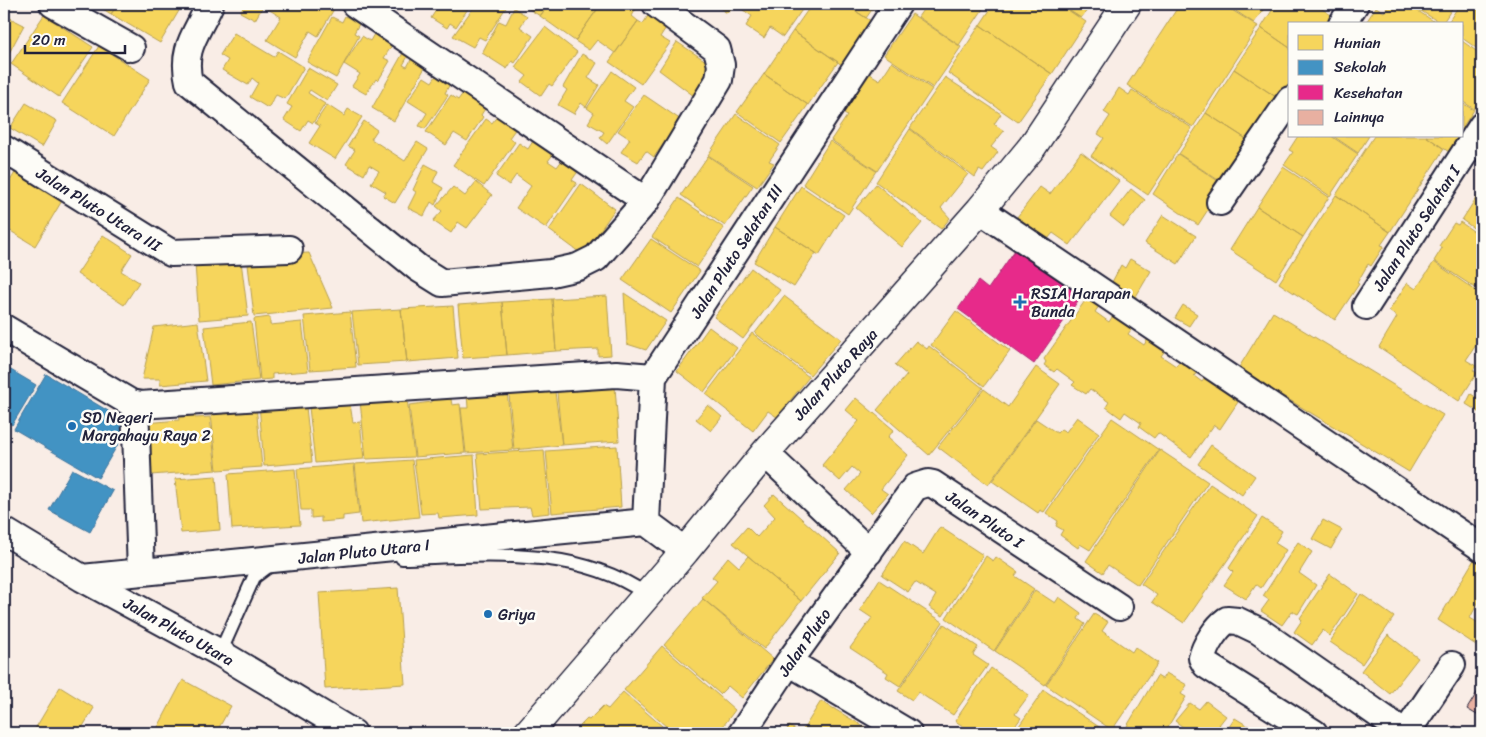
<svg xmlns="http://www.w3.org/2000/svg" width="1486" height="737" font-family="Sriracha,sans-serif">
<rect width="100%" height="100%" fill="#f9ede6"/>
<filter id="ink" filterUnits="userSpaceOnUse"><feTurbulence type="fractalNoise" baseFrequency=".02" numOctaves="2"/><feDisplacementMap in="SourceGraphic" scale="10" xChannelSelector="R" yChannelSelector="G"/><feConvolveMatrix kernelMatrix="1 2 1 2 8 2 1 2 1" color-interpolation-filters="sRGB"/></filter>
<g filter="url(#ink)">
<!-- homes -->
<path fill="#f6d55c" stroke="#b69f52" d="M95 4H118L111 14Z
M118 4H183L160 43 111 14Z
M245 4H337L318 36 310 31 295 57 267 40 281 17 263 6 255 20 240 12Z
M433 4H471L456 27 450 23 447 28 431 18 438 7Z
M476 4H504L507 6 485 40 479 37 473 47 453 36Z
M521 4H549L540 16Z
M549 4H601L575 41 540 16Z
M601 4H632L637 7 632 16 638 21 615 53 597 40 589 50 575 41Z
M714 4H747L743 10 735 4 727 13Z
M747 4H806L783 37 770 28 764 38 746 26 752 16 743 10Z
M812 4H845L871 21 842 65 793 31Z
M845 4H876L866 18Z
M927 4H982L985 6 959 45 918 17Z
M994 4H1059L1086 22 1052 74 980 25Z
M1059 4H1092L1081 18Z
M1180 4H1222L1258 26 1193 127 1127 85Z
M1225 4H1267L1254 23Z
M1276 4H1315L1331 15 1329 18 1331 19 1329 24H1290V48L1261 28Z
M1315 4H1326L1322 9Z
M1390 4H1407L1438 24H1365L1376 7 1384 12Z
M1410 4H1455L1442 24Z
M1460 4H1482V52L1462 38V24H1447Z
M514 8 527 16 520 27 533 36 515 63 512 61 507 69 482 53 499 21 506 24Z
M649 14 667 26 660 37 670 43 641 84 609 62 638 21 643 24Z
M912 14 961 47 933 88 884 55Z
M4 15 24 25 8 55 4 53Z
M44 15 93 47 59 97 11 64Z
M345 16 359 24 354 33 359 36 336 78 307 62 332 17 342 22Z
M980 25 1052 74 1018 122 948 73Z
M545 27 577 52 552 86 549 84 541 96 522 82 527 76 515 67Z
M1261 28 1290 48V83L1279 99 1234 69Z
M793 31 838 62 808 105 764 74Z
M234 33 274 57 278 51 304 67 285 99 276 95 268 108 250 97 258 83 252 78 248 85 222 70 228 60 220 55Z
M374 34 392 45 384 58 390 61 378 81 376 79 366 94 352 86 360 74 344 64 362 36 370 41Z
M1462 41 1482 55V96L1474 109 1462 101Z
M677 42 715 67 694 96 659 70Z
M99 46 150 79 114 136 62 103Z
M407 46 412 49 403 65 407 67 412 58 426 66 394 121 372 108Z
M582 54 597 63 588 78 599 85 586 107 581 103 574 114 558 105 567 90 563 87Z
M892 62 932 89 877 171 831 140 847 116 843 113 870 74 880 80Z
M308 68 337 85 327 101 310 90 308 93 325 104 313 123 308 120 301 131 284 120 292 107 287 104Z
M1234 69 1279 99 1251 142 1206 113Z
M612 71 634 87 624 101 633 107 607 144 600 138 604 132 588 123 594 113 587 108Z
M438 73 451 82 445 93 448 95 425 129 419 126 427 113 408 101 424 77 432 82Z
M764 74 808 105 781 143 737 112Z
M945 77 1001 114 994 124 1004 131 991 147 998 152 983 172 979 170 975 177 910 128Z
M469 85 486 107 481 115 483 117 467 141 454 133 446 145 426 132 451 95 458 100Z
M1119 88 1129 95 1132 90 1192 128 1148 195 1091 156 1104 138 1098 134 1110 116 1104 112Z
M644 95 684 122 669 143 666 140 654 157 646 151 638 162 621 152 630 139 618 131Z
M26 103 57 121 42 147 10 128Z
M1462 103 1474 110 1464 125 1466 126 1462 133Z
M327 105 344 116 348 109 362 117 335 159 309 143 320 126 315 123Z
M501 111 519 124 509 138 515 142 484 186 453 165 486 119 492 123Z
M1206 113 1251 142 1224 184 1179 154Z
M736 114 780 145 769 161 774 163 757 187 708 155Z
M364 121 377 130 371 139 405 161 417 142 428 149 395 203 383 196 386 192 371 183 379 171 369 165 364 175 346 164 355 150 348 146Z
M910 129 968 174 941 208 950 218 941 229 876 182Z
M1298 136H1331L1358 154 1330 196 1284 165 1293 152 1289 150Z
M1333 136H1369L1358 153Z
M1374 136H1426L1444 149 1390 232 1336 195Z
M1426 136H1460L1449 152Z
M535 138 555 152 548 161 557 167 563 159 579 170 572 180 577 183 546 228 516 208 531 186 516 175 509 185 496 176 519 143 528 149Z
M830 141 876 171 848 214 803 184Z
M1081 152 1119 181 1070 245 1053 233 1047 240 1017 217 1040 187 1050 194Z
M1178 154 1224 185 1198 225 1153 194Z
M708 156 753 186 725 226 681 195Z
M425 164 438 171 433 182 443 188 435 205 431 202 424 216 408 208 416 192 413 190Z
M1283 167 1329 197 1303 237 1257 207Z
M16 171 63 199 35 246 4 227V191Z
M476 182 492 195 467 228 458 222 451 233 433 221 442 211 436 206 453 187 465 196Z
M581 184 615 209 583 255 549 230Z
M876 184 922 223 902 247 856 208Z
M801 186 844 215 819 255 775 227Z
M1131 189 1145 200 1124 227 1110 216Z
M1482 189V234L1462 220Z
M1336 195 1390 232 1381 245 1384 246 1371 266 1368 264 1357 283 1359 284 1335 320 1279 283Z
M679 198 724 228 697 267 652 237Z
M1257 207 1303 237 1276 280 1230 250Z
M1163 215 1196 236 1178 264 1145 243Z
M1460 222 1482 237V282L1477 289 1434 261 1442 248 1439 246 1454 223 1458 225Z
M775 227 816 253 794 287 754 262Z
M103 235 132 254 121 271 139 282 124 305 77 274Z
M651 239 700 271 671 313 622 280Z
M309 253 333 308 254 316 247 256Z
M1130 259 1151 271 1135 298 1111 284 1121 265 1125 268Z
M241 261 248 316 199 320 195 264Z
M1434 262 1482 295V315L1475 327 1482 332V336L1466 360 1476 366 1473 370 1477 373 1459 401 1379 347 1397 317 1389 311 1407 283 1416 289Z
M751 268 780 290 743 339 714 317Z
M624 293 666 321 646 350 627 344Z
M607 296 611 355 598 356V349L556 351 552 299Z
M784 296 841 339 810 375 755 333Z
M1087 298 1099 306 1095 312 1109 322 1114 314 1133 327 1128 334 1144 345 1149 337 1166 349 1161 356 1176 366 1182 359 1199 370 1194 376 1202 382 1207 375 1230 392 1228 394 1238 402 1220 429 1214 425 1191 457 1158 433 1154 438 1139 427 1141 423 1125 412 1121 418 1106 407 1109 402 1090 389 1086 394 1072 385 1075 382 1057 369 1054 372 1044 365 1046 362 1044 359Z
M552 299 556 351 507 355 502 302Z
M502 302 507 355 463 358 458 305Z
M1183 305 1197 314 1189 326 1175 318Z
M453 306 458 358 407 362 401 309Z
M401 309 407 362 358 365 352 312Z
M956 311 1010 351 984 386 931 345Z
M350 312 356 367 310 370 304 316Z
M1273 312 1443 415 1409 472 1238 369Z
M270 317V325L302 322 308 371 272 374V379L260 380 254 319Z
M198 322 206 381 160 385V379H142L154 327Z
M251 322 259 380 211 385 204 327Z
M709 327 737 348 704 392 677 371Z
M752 333 809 377 777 417 768 411 753 431 706 394Z
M916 341 927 349 929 346 983 388 929 455 877 410 907 375 895 365Z
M1036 367 1060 384 988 485 938 447 984 389 1008 407Z
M572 386 615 387 619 441 562 445 557 392 572 390Z
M507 391 513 450 466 453 461 408H468L467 394Z
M555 392 562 445 514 450 509 395Z
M450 394 452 405 460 404 465 453 415 457 409 405 432 402 431 397Z
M1471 394 1482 401V414L1466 404Z
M407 398 414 457 366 459 360 401Z
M856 398 894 430 888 437 908 455 881 489 888 494 871 513 846 490 860 474 852 467 840 481 822 465 859 421 846 410Z
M259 404 288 405V409L306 407 312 462 264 466Z
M350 404 353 423 360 422 364 459 315 463 309 407Z
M256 405 262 467 217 470 211 414 229 413V410Z
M708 405 722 417 711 431 696 419Z
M195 413V418L210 417 216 470 151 475 146 423 179 420 178 415Z
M1077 417 1099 433 1044 512 1040 510 1038 513 992 481 1036 419 1057 433 1061 429 1066 432Z
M1112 418 1159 450 1090 550 1080 544 1078 548 1060 535 1063 530 1056 526 1058 521 1046 513Z
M1211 445 1255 476 1242 495 1198 464Z
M617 446 621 507 552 513 546 451Z
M544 450 550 513 532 515 530 507 482 509 477 454Z
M1160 450 1208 482 1138 585 1108 565 1103 573 1086 561Z
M474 455 478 515 439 518 438 513 421 514 414 460Z
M412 460 419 517 361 523 355 464Z
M354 464 359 514 343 516V520L321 522V517L311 518V510H301L297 469Z
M295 469 300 525 232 529 228 474Z
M216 476 220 530 181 533 175 479Z
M1210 484 1258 516 1184 623 1152 602 1157 595 1141 584Z
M774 494 840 553 801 601 733 543 747 527 757 537 775 517 764 505Z
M1262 518 1282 531 1275 543 1286 550 1261 588 1256 584 1246 599 1224 585 1233 572 1229 568Z
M1323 520 1342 530 1331 549 1312 539Z
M940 527 983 555 943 616 929 607 936 595 915 582 908 592 882 575 904 541 923 554Z
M1298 542 1312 552 1299 573 1316 585 1298 614 1292 611 1282 625 1261 611 1269 600 1263 596Z
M748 556 801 601 764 649 702 598 717 581 712 577 728 557 739 567Z
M986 556 993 561 996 557 1018 572 1015 576 1034 589 994 651 946 618Z
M1475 558 1482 562V595L1470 618 1482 625V649L1438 620Z
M1330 574 1358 594 1330 636 1323 630 1312 645 1294 632 1302 620 1300 618Z
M879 580 943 622 900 686 886 677 888 673 850 648 872 618 860 610Z
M398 588 405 684 325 689 319 593Z
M1035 590 1055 603 1059 597 1081 613 1078 619 1085 624 1045 685 995 651Z
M1361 594 1394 617 1362 664 1330 642Z
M703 599 773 659 742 698 728 686 720 694 664 645Z
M1094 614 1108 622 1102 631 1132 652 1135 647 1158 663 1112 730 1046 685Z
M944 624 978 647 973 655 988 665 953 715 918 692 912 700 898 691Z
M1388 635 1418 658 1390 694 1361 671Z
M662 646 735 710 718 733H674L624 690Z
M991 668 1029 695 1015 714 1021 718 1010 733H974L955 721Z
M1166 673 1187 685 1181 694 1186 697 1164 733H1139L1127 726 1157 676 1162 679Z
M183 680 231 706 216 733H161L156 731Z
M60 687 94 708 79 733H42L35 729Z
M1044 690 1108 733H1014Z
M623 692 670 733H582L577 729 587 719 589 720 603 706 608 709Z
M821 701 866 728 863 733H785L789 726 801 733Z
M1206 701 1226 716 1219 725 1223 727 1218 733H1191L1175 721 1190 703 1199 709Z
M1235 718 1253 729 1251 733H1225Z"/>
<!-- schools -->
<path fill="#4393c3" stroke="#39719a" d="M4 366 36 385 12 425 4 420Z
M46 374 130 424 98 478 14 429Z
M72 469 113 491 90 532 49 510Z"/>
<!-- health -->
<path fill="#e7298a" stroke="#ac2772" d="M1015 250 1082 295 1034 364 958 309 978 281 988 289Z"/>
<!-- building -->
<path fill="#e8b0a1" stroke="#22223b" d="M1481 686 1482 687V718L1467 709Z
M1455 726 1469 733H1451Z"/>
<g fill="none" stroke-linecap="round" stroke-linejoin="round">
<!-- lane casing -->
<g stroke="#22223b" stroke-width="16">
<path id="lane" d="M402 558C483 556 576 545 646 594
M220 653 254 577 270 565"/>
</g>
<!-- street casing -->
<g stroke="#22223b" stroke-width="30">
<path id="street" d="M53 4 131 48
M210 4C197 34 181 48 189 82L418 268 442 283 551 273 578 267 596 258 646 201 719 80 721 65 717 49 656 4
M355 4 646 201
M1342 24 1355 4
M4 149 171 253 289 249
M1220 202 1290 100
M980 210 1482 548
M1366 306 1482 126
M4 328 131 403 140 405 616 374 653 377
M135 404 141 572
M765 453 869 552
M646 522 653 377 898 4
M646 522 685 551
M4 531 82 578 220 653 353 733
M82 578 646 522
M789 662 908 733
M742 733 789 662 915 487 928 483 933 484 1119 607
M1314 733 1206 665 1202 658C1205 645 1216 628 1227 620L1238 621 1259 631 1405 733
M1406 733 1452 665"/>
</g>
<!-- secondary casing -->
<g stroke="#22223b" stroke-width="31">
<path id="secondary" d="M528 733 685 551 765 453 980 210 1032 147 1127 4"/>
</g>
<!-- lane -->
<use href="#lane" stroke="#fdfcf7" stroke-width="12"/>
<!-- street -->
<use href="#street" stroke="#fdfcf7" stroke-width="26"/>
<!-- secondary -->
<use href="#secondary" stroke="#fdfcf7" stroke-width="28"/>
</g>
</g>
<!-- markers -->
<g fill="#1f6fb2" stroke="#fdfcf7" stroke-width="2">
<path d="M1017.5 294.5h5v5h5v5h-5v5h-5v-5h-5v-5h5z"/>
<circle cx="72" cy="426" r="5"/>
<circle cx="488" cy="614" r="5"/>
</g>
<g text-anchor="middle" stroke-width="5" stroke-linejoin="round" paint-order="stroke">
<!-- street labels -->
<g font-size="16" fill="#22223b" stroke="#fdfcf7">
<text transform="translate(99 209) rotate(32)" y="6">Jalan Pluto Utara III</text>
<text transform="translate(1416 228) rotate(-57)" y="6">Jalan Pluto Selatan I</text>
<text transform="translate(736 251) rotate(-57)" y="6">Jalan Pluto Selatan III</text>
<text transform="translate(835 374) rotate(-48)" y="6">Jalan Pluto Raya</text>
<text transform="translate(985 519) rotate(34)" y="6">Jalan Pluto I</text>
<text transform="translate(364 551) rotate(-6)" y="6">Jalan Pluto Utara I</text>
<text transform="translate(179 631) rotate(29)" y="6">Jalan Pluto Utara</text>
<text transform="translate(804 642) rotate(-55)" y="6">Jalan Pluto</text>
</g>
<!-- poi labels -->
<g font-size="16" fill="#22223b" stroke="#fdfcf7" text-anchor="start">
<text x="1031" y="299">RSIA Harapan<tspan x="1031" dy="18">Bunda</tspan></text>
<text x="82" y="423">SD Negeri<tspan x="82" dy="18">Margahayu Raya 2</tspan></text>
<text x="498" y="620">Griya</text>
</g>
</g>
<!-- margin -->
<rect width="1486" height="737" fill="none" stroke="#fdfcf7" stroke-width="20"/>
<rect x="10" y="10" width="1466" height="717" fill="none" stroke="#22223b" stroke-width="2" filter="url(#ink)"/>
<!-- legend -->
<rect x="1288" y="22" width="175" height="115" fill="#fdfcf7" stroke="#a5a5ac"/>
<rect x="1298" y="35" width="25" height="15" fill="#f6d55c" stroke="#a5a5ac"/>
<text x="1334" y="48" font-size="15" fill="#22223b">Hunian</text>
<rect x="1298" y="60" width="25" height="15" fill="#4393c3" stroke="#a5a5ac"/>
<text x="1334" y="72" font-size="15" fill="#22223b">Sekolah</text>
<rect x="1298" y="85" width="25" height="15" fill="#e7298a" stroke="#a5a5ac"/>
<text x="1334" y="98" font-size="15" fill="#22223b">Kesehatan</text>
<rect x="1298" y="110" width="25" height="15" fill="#e8b0a1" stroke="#a5a5ac"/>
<text x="1334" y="122" font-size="15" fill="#22223b">Lainnya</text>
<!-- scale -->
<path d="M25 45v8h100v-8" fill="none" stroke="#22223b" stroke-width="2.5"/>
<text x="32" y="45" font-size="15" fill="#22223b" stroke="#fdfcf7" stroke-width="4" paint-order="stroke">20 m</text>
</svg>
